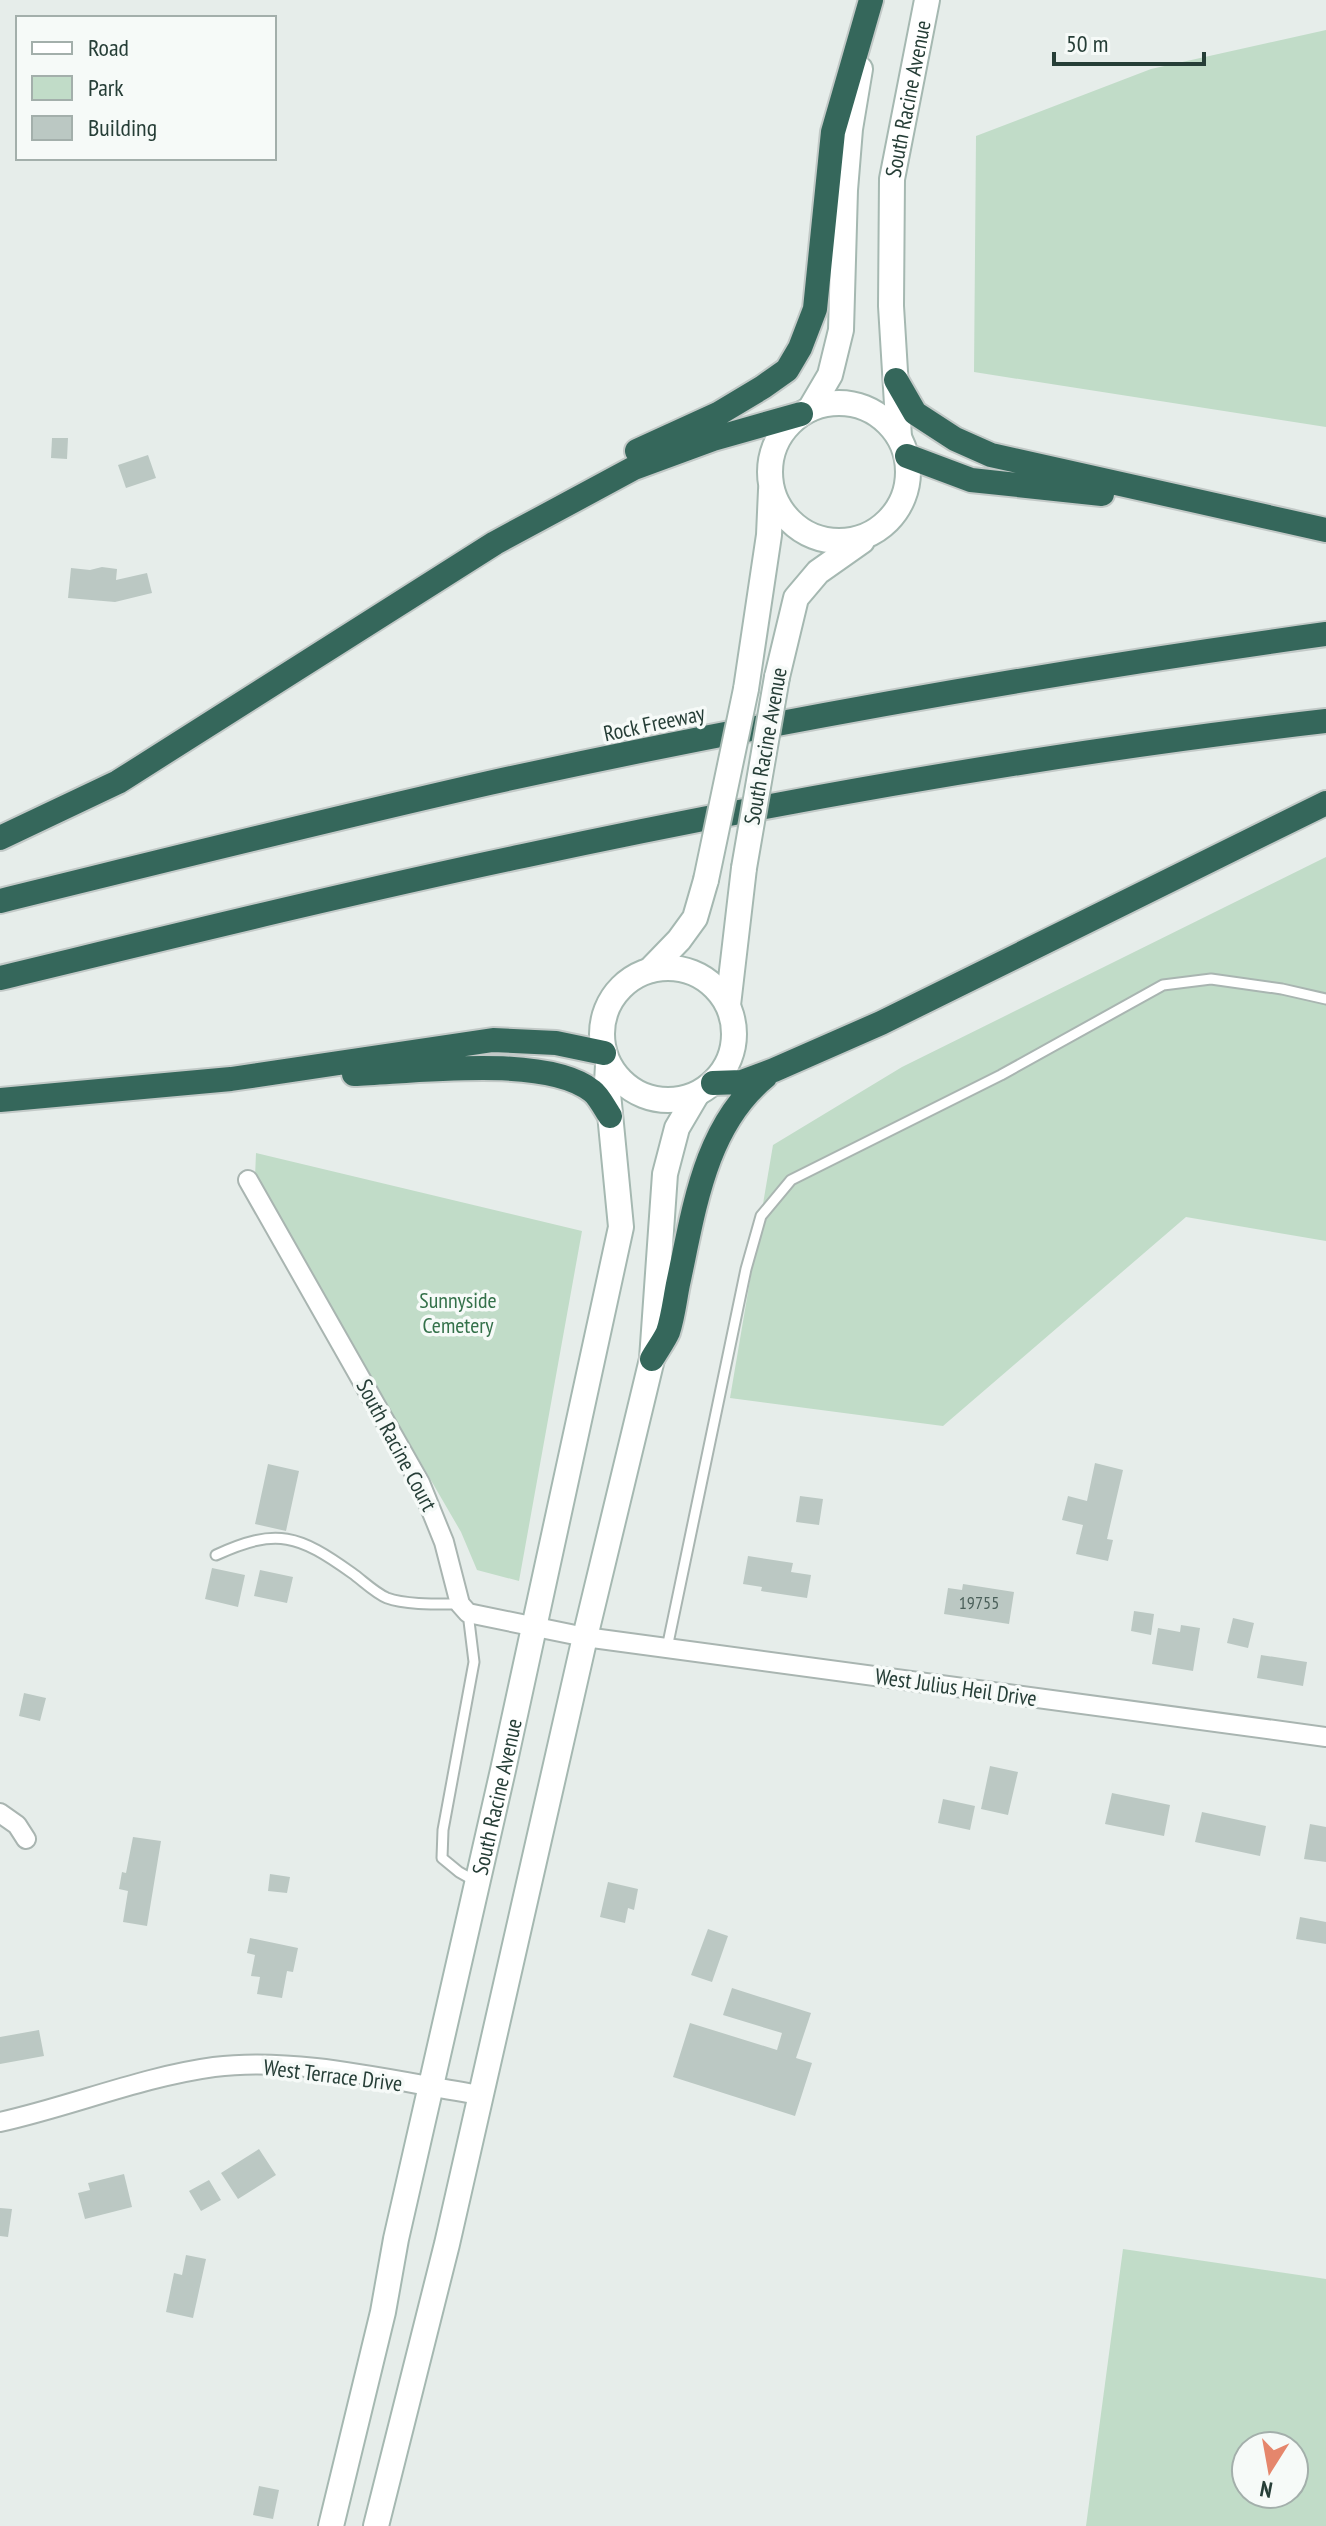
<svg xmlns="http://www.w3.org/2000/svg" width="1326" height="2526" font-family="'PT Sans Narrow',sans-serif">
<rect width="100%" height="100%" fill="#e6edea"/>
<!-- green -->
<path fill="#c1dcc8" fill-rule="evenodd" d="M1326 30V427L974 372 976 136 1151 69Z
M1326 857V1241L1186 1217 943 1426 730 1398 773 1145 902 1067Z
M256 1153 582 1231 519 1581 477 1570 461 1532 255 1177Z
M1123 2249 1326 2279V2526H1086ZM1294 2446V2494H1246V2446Z"/>
<!-- building -->
<path fill="#bbc8c3" d="M52 438H68L67 459 51 458Z
M148 455 156 478 126 488 118 465Z
M102 567 117 569 116 580 147 573 152 593 115 602 68 598 71 568 90 570Z
M1095 1463 1123 1470 1107 1539 1113 1540 1108 1561 1076 1554 1083 1525 1062 1520 1068 1496 1087 1501Z
M268 1464 299 1471 286 1531 255 1524Z
M800 1496 823 1499 819 1525 796 1522Z
M748 1556 793 1563 791 1572 811 1575 807 1598 761 1591 762 1587 743 1584Z
M212 1568 245 1575 238 1607 205 1599Z
M260 1570 293 1577 287 1603 254 1596Z
M963 1584 1014 1592 1009 1624 944 1614 948 1588 962 1590Z
M1134 1611 1154 1614 1151 1635 1131 1631Z
M1233 1618 1254 1623 1248 1648 1227 1643Z
M1181 1625 1200 1628 1193 1671 1152 1664 1158 1628 1180 1632Z
M1261 1655 1307 1662 1303 1686 1257 1678Z
M24 1693 46 1698 40 1721 19 1716Z
M990 1766 1018 1772 1008 1815 981 1809Z
M1112 1793 1170 1805 1164 1836 1105 1824Z
M943 1799 975 1806 970 1830 938 1823Z
M1202 1812 1266 1826 1260 1856 1195 1842Z
M1310 1824 1326 1827V1862L1304 1859Z
M133 1837 161 1841 147 1926 123 1922 128 1891 119 1889 122 1872 126 1873Z
M270 1874 290 1877 287 1893 268 1891Z
M608 1882 638 1889 634 1910 628 1908 625 1923 600 1917Z
M1300 1917 1326 1922V1944L1296 1939Z
M708 1929 728 1936 712 1982 691 1975Z
M250 1938 298 1948 293 1972 287 1971 282 1998 257 1994 260 1977 251 1976 255 1955 247 1953Z
M732 1988 811 2013 796 2058 812 2063 795 2116 673 2077 690 2023 777 2050 782 2033 723 2015Z
M39 2030 44 2056 0 2064V2037Z
M259 2149 276 2175 238 2199 221 2173Z
M124 2174 132 2207 85 2219 78 2193 90 2190 88 2183Z
M209 2180 221 2200 201 2211 189 2191Z
M0 2208 12 2209 8 2237 0 2236Z
M186 2255 206 2259 193 2318 166 2312 174 2273 182 2275Z
M259 2486 279 2490 273 2519 253 2515Z"/>
<g fill="none" stroke-linecap="round" stroke-linejoin="round">
<!-- service casing -->
<g stroke="#a9b5b1" stroke-width="13">
<path id="service" d="M216 1555C277 1527 299 1535 352 1573 362 1580 375 1593 387 1598 405 1605 440 1604 460 1604
M468 1613 474 1662 443 1830 442 1858 459 1872 475 1881
M667 1648 746 1269 761 1216 791 1180 1001 1075 1163 985 1211 979 1282 989 1326 999"/>
</g>
<!-- minor casing -->
<g stroke="#a9b5b1" stroke-width="22">
<path id="minor" d="M248 1180 420 1483 444 1542 460 1604 468 1613 585 1637 1326 1737
M0 1813 17 1825 26 1839
M0 2122C72 2106 141 2077 214 2067 298 2056 397 2082 481 2095"/>
</g>
<!-- secondary casing -->
<g stroke="#a5b8b1" stroke-width="28">
<g id="secondary">
<circle cx="839" cy="472" r="69"/>
<path d="M810 409 830 375 841 330 845 190 850 129 860 69"/>
<path id="s1" d="M899 437 891 306 892 179 927 0"/>
<path d="M777 677 796 598 818 572 862 541"/>
<path d="M746 689 769 535 771 490"/>
<circle cx="668" cy="1034" r="66"/>
<path d="M650 970 679 940 695 918 706 880"/>
<path d="M728 1005 744 868"/>
<path id="s2" d="M331 2526 383 2312 396 2239 503 1770 621 1227 607 1083 608 1065"/>
<path d="M376 2526 447 2244 585 1637 652 1359 665 1174 677 1128 697 1094"/>
</g>
</g>
<!-- motorway casing -->
<g stroke="#c2c9c7" stroke-width="28">
<path id="motorway" d="M896 380 915 413 955 439 991 455 1326 530
M637 451 718 414 763 387 787 370 800 348 815 309 833 132 871 0
M907 456 971 480 1102 494
M0 838 118 782 495 543 634 468 713 439 801 414
M0 901C163 861 326 820 489 783 766 722 1045 673 1326 634
M0 978C174 936 348 893 523 856 788 799 1056 752 1326 721
M354 1074C412 1072 546 1054 592 1091 599 1096 605 1109 610 1116
M713 1083 742 1082 774 1070 881 1023 1326 803
M0 1100 231 1079 493 1040 556 1043 604 1053
M652 1359C657 1350 664 1341 668 1332 673 1317 675 1299 678 1284 694 1211 704 1127 765 1077"/>
</g>
<!-- service -->
<use href="#service" stroke="#fff" stroke-width="9"/>
<!-- minor -->
<use href="#minor" stroke="#fff" stroke-width="18"/>
<!-- secondary -->
<use href="#secondary" stroke="#fff" stroke-width="24"/>
<!-- motorway -->
<use href="#motorway" stroke="#35675b" stroke-width="24"/>
<!-- secondary-bridge casing -->
<g stroke="#a5b8b1" stroke-width="28" stroke-linecap="butt">
<path id="secondary-bridge" d="M744 868 777 677
M706 880 746 689"/>
</g>
<!-- secondary-bridge -->
<use href="#secondary-bridge" stroke="#fff" stroke-width="24"/>
</g>
<g text-anchor="middle" stroke-width="7" stroke-linejoin="round" paint-order="stroke">
<!-- number labels -->
<g font-size="18" fill="#4b605a">
<text x="979" y="1609">19755</text>
</g>
<!-- street labels -->
<g font-size="22" fill="#263e37" stroke="#f6faf8">
<text dy="8" stroke="none"><textPath href="#s1" startOffset="340">South Racine Avenue</textPath></text>
<text transform="translate(654 723) rotate(-12)" y="8">Rock Freeway</text>
<text transform="translate(765 746) rotate(-80)" y="8">South Racine Avenue</text>
<text transform="translate(397 1445) rotate(62)" y="8">South Racine Court</text>
<text transform="translate(956 1687) rotate(8)" y="8">West Julius Heil Drive</text>
<text dy="8" stroke="none"><textPath href="#s2" startOffset="748">South Racine Avenue</textPath></text>
<text transform="translate(333 2075) rotate(7)" y="8">West Terrace Drive</text>
</g>
<!-- park labels -->
<g font-size="22" fill="#34714a" stroke="#f6faf8">
<text x="458" y="1308">Sunnyside<tspan x="458" dy="25">Cemetery</tspan></text>
</g>
</g>
<!-- legend -->
<rect x="16" y="16" width="260" height="144" fill="#f6faf8" stroke="#a3afab" stroke-width="2"/>
<rect x="32" y="42" width="40" height="12" fill="#ffffff" stroke="#a3afab" stroke-width="2"/>
<text x="88" y="56" font-size="24" fill="#263e37">Road</text>
<rect x="32" y="76" width="40" height="24" fill="#c1dcc8" stroke="#a3afab" stroke-width="2"/>
<text x="88" y="96" font-size="24" fill="#263e37">Park</text>
<rect x="32" y="116" width="40" height="24" fill="#bbc8c3" stroke="#a3afab" stroke-width="2"/>
<text x="88" y="136" font-size="24" fill="#263e37">Building</text>
<!-- north arrow -->
<g transform="translate(1270 2470) rotate(191)"><circle r="38" fill="#f6faf8" stroke="#a3afab" stroke-width="2"/>
<path d="M0-6L14 30L0 20L-14 30Z" fill="#e5866c"/>
<text y="-12" font-size="22" font-weight="bold" text-anchor="middle" fill="#263e37">N</text>
</g>
<!-- scale -->
<path d="M1054 52v12h150v-12" fill="none" stroke="#263e37" stroke-width="4"/>
<text x="1066" y="52" font-size="24" fill="#263e37" stroke="#f6faf8" stroke-width="6" paint-order="stroke">50 m</text>
</svg>
